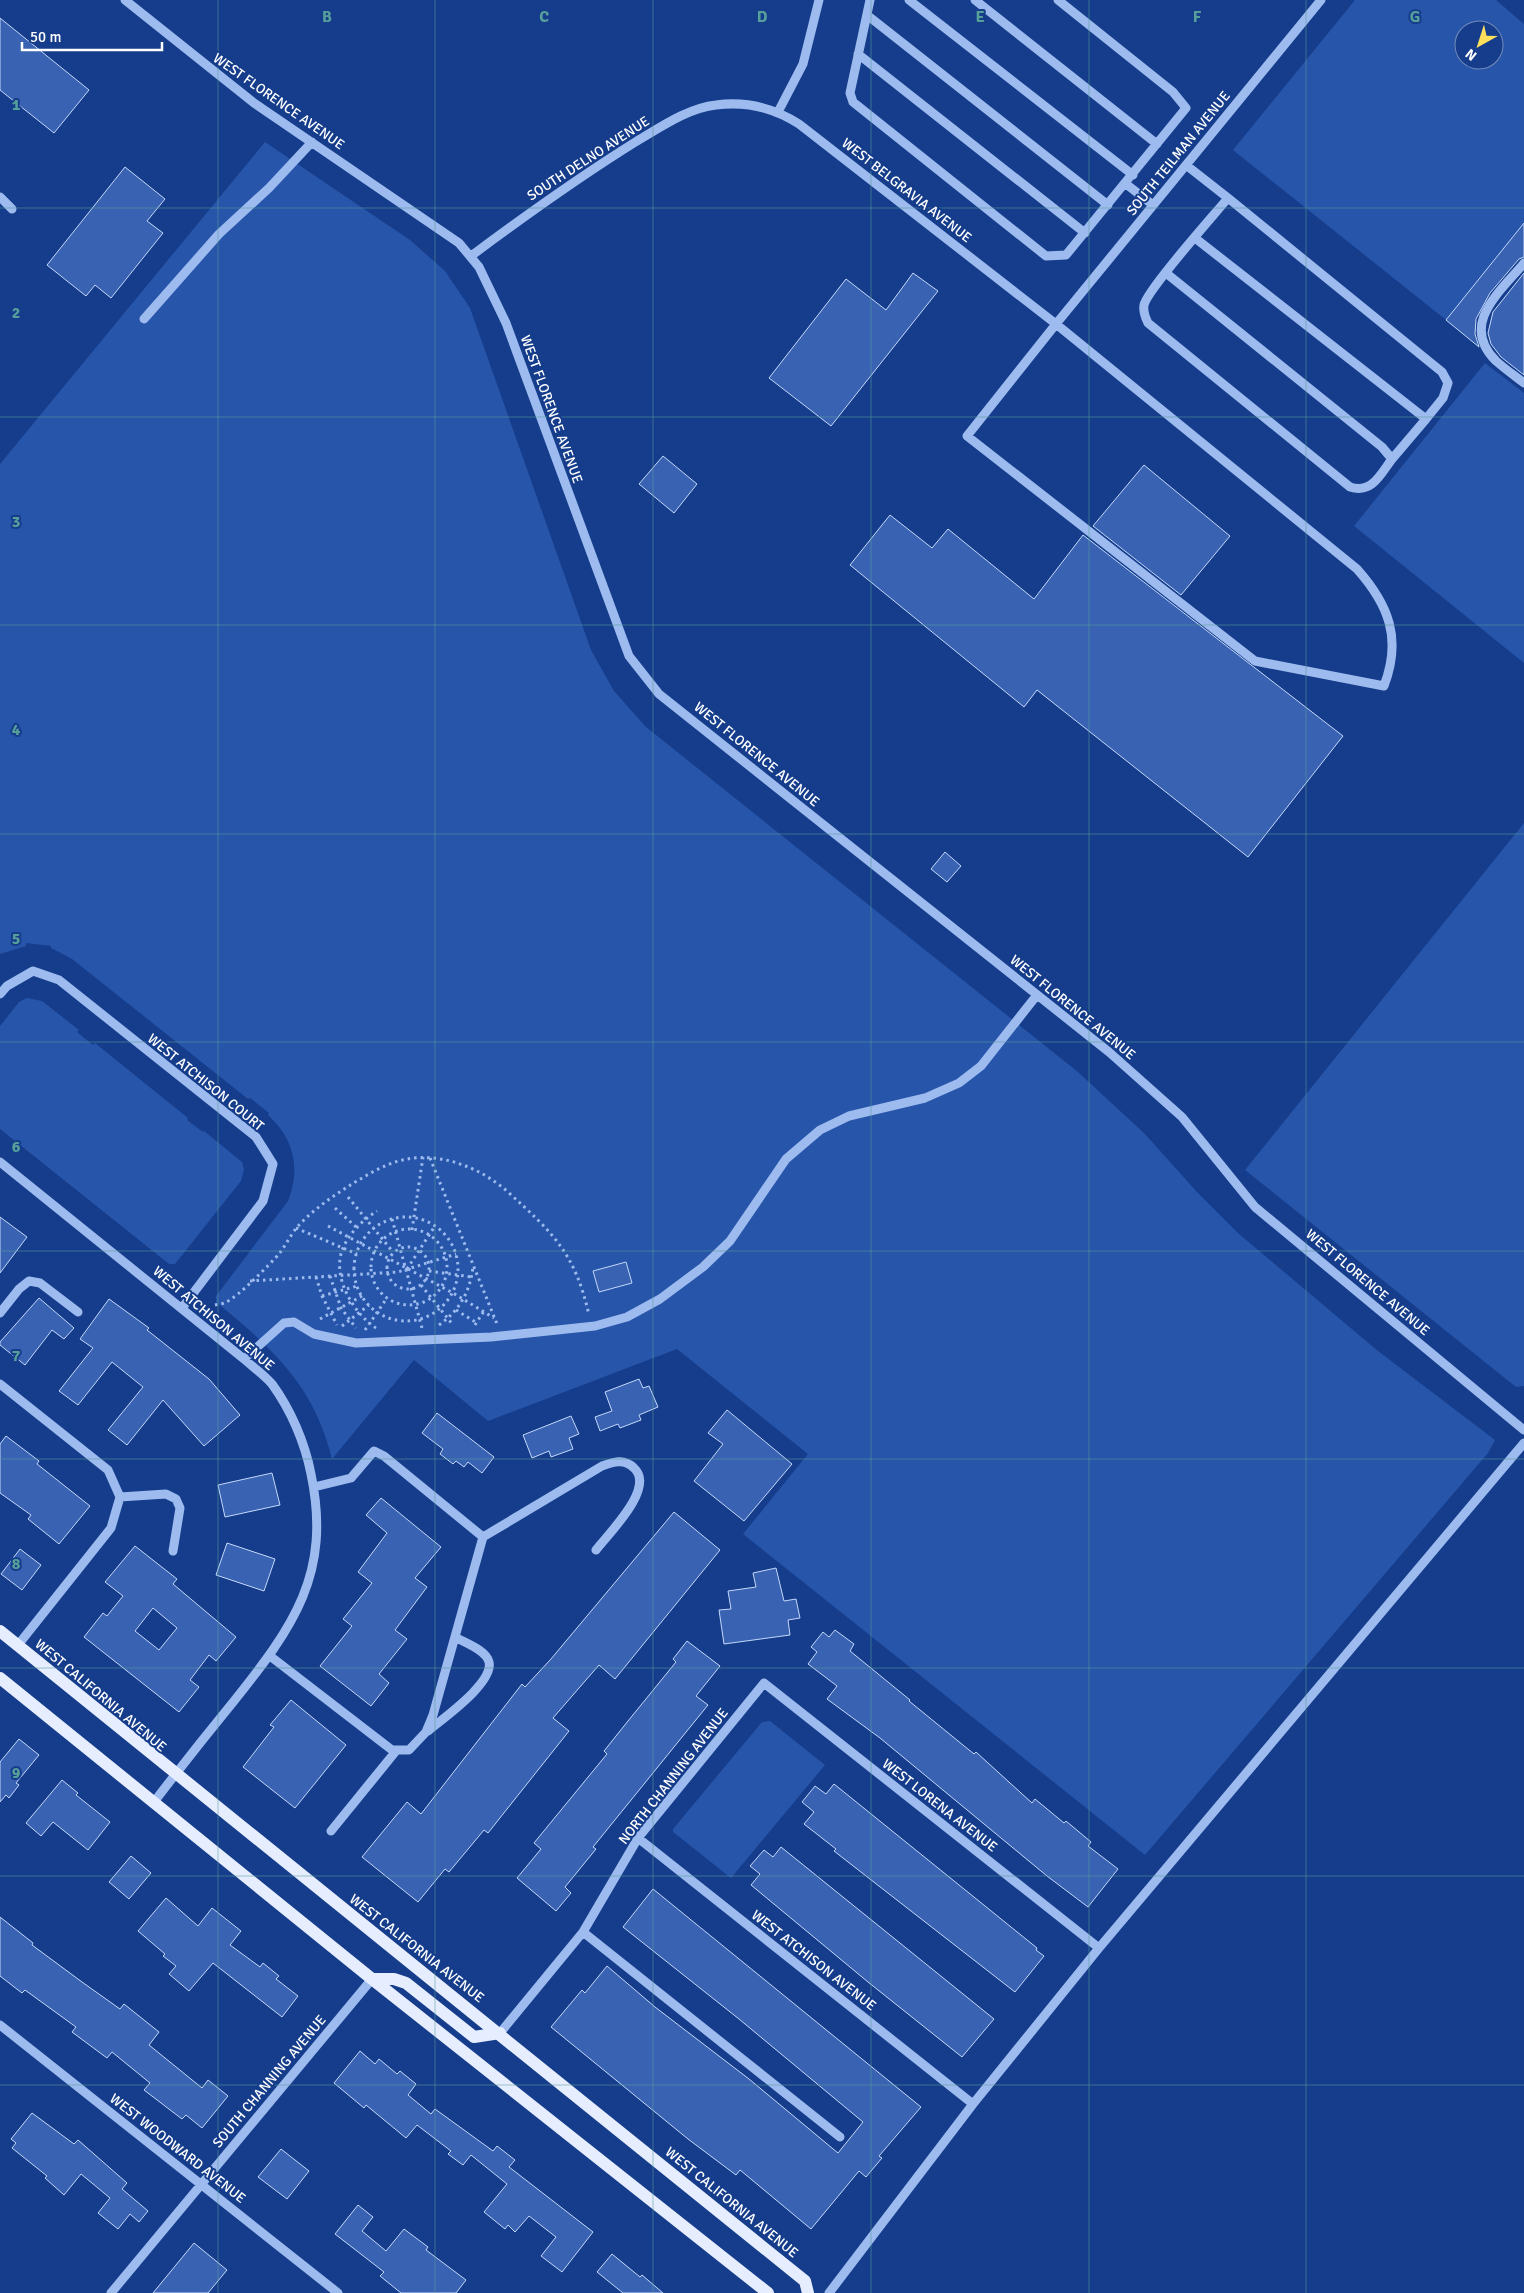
<svg xmlns="http://www.w3.org/2000/svg" width="1524" height="2293" font-family="Signika,sans-serif">
<rect width="100%" height="100%" fill="#153d8b"/>
<!-- green -->
<path fill="#2755aa" fill-rule="evenodd" d="M1355 0H1496L1524 24V223L1446 320 1233 150ZM1464 30H1494V60H1464Z
M265 142 410 240 445 271 470 308 591 650 614 691 646 727 1078 1072 1145 1134 1196 1191 1239 1234 1378 1351 1495 1440 1488 1453 1145 1855 743 1534 808 1454 677 1349 488 1421 414 1360 332 1459C314 1385 272 1348 216 1302V1296L288 1201C301 1168 294 1139 268 1115L269 1113 250 1098 248 1099 72 959 51 948V946L26 943V946L0 954V464Z
M1485 363 1524 393V663L1354 526Z
M1524 823V1386L1516 1387 1245 1170Z
M27 998 42 1001 79 1030 77 1032 93 1045 95 1043 188 1118 187 1120 203 1132 204 1131 242 1162 244 1169 241 1181 175 1264H169L0 1129V1026L19 1002Z
M770 1721 825 1765 731 1878 673 1832V1829L762 1722Z"/>
<!-- building -->
<path fill="#3963b2" stroke="#c4d8fb" fill-rule="evenodd" d="M0 18 89 90 54 133 0 90Z
M125 167 165 199 147 221 163 233 111 298 95 285 86 296 47 265Z
M1524 223V257L1519 259 1490 293 1476 319 1475 334 1479 347 1446 320Z
M913 273 938 291 831 426 769 378 846 279 886 310Z
M1524 273V375L1501 357 1491 344 1488 333 1493 312Z
M663 456 697 484 674 513 639 484Z
M1144 465 1230 536 1181 595 1093 526Z
M890 515 932 548 948 529 1034 599 1083 535 1343 736 1248 857 1037 690 1024 707 850 565Z
M945 852 961 866 947 882 931 869Z
M0 1217 27 1237 0 1273Z
M626 1262 632 1283 599 1292 593 1271Z
M39 1298 74 1328 64 1339 52 1330 25 1365 0 1345V1342Z
M109 1299 149 1328 147 1330 209 1379 240 1415 204 1446 163 1400 127 1445 108 1430 143 1387 112 1362 78 1405 59 1391 93 1348 80 1339Z
M639 1379 643 1388 649 1386 658 1407 639 1415 641 1420 620 1428 618 1424 600 1431 595 1417 612 1411 605 1392Z
M727 1410 792 1464 744 1521 694 1481 723 1444 708 1433Z
M437 1413 494 1457 482 1473 468 1462 464 1467 456 1461 453 1464 440 1454 443 1449 422 1433Z
M571 1416 579 1434 569 1438 573 1449 551 1457 549 1451 532 1458 523 1435Z
M6 1436 39 1461 37 1464 90 1506 59 1544 28 1519 31 1515 0 1493V1444Z
M272 1473 280 1505 225 1517 218 1485Z
M381 1498 441 1547 415 1578 427 1587 395 1630 407 1639 379 1674 389 1683 371 1706 320 1666 352 1626 343 1619 372 1583 358 1572 387 1533 366 1515Z
M674 1512 720 1550 615 1679 599 1665 553 1718 569 1731 488 1833 484 1830 449 1872 445 1869 418 1902 362 1857 407 1802 421 1814 522 1684 525 1687 551 1659Z
M227 1543 275 1559 264 1591 216 1575Z
M135 1546 177 1579 173 1584 236 1637 216 1661 209 1655 190 1680 199 1687 179 1712 84 1637 103 1613 107 1616 123 1596 105 1582ZM153 1608 177 1628 159 1650 135 1631Z
M20 1549 41 1565 22 1590 1 1574Z
M776 1568 784 1601 796 1599 800 1618 788 1620 790 1635 724 1644 719 1610 731 1609 728 1591 756 1587 753 1573Z
M835 1630 854 1644 850 1651 910 1700 909 1701 974 1754 976 1752 1032 1803 1035 1799 1064 1823 1066 1821 1091 1842 1088 1846 1118 1869 1088 1907 1047 1876 880 1738 827 1699 837 1686 808 1664 817 1652 811 1647 823 1632 829 1637Z
M687 1641 720 1666 696 1696 708 1705 593 1847 596 1849 565 1887 571 1893 556 1911 517 1878 541 1849 534 1843 607 1754 604 1751 628 1721 676 1662 673 1659Z
M291 1700 346 1745 295 1808 243 1767 274 1727 270 1725Z
M19 1739 39 1755 16 1783 19 1785 9 1798 6 1795 0 1802V1762Z
M62 1780 78 1793 76 1795 110 1822 88 1850 53 1822 41 1836 26 1823Z
M834 1784 1037 1948 1036 1950 1044 1956 1015 1992 834 1851 836 1849 804 1824 814 1812 802 1802 815 1786 826 1794Z
M781 1847 994 2019 962 2057 868 1982 751 1885 760 1874 750 1866 764 1850 773 1857Z
M131 1856 151 1873 129 1899 109 1882Z
M653 1889 921 2107 879 2156 882 2158 866 2177 859 2171 811 2229 740 2170 736 2175 688 2139 551 2027 582 1990 585 1993 607 1966 655 2007 749 2079 838 2153 863 2122 739 2019 623 1927Z
M166 1898 198 1926 212 1908 241 1931 230 1945 260 1967 263 1963 279 1976 276 1979 298 1996 282 2017 213 1963 189 1991 169 1974 176 1966 163 1956 165 1954 138 1931Z
M0 1917 33 1943 32 1945 82 1982 120 2009 124 2004 159 2032 149 2045 202 2088 208 2080 228 2096 202 2128 186 2115 182 2119 144 2090 150 2083 112 2052 107 2058 72 2032 76 2027 25 1990 22 1993 0 1976Z
M360 2051 375 2064 379 2059 397 2074 400 2071 416 2084 408 2095 431 2114 435 2109 493 2151 497 2146 515 2160 509 2167 593 2232 562 2272 541 2256 556 2237 529 2216 515 2232 508 2225 505 2229 484 2212 507 2184 471 2155 463 2165 448 2154 451 2151 417 2125 406 2138 366 2105 364 2108 334 2083Z
M32 2113 74 2144 78 2140 127 2183 122 2189 148 2211 139 2222 130 2214 118 2229 98 2213 110 2198 81 2174 64 2195 45 2178 47 2176 12 2148 16 2143 11 2139Z
M281 2149 309 2171 287 2199 258 2177Z
M358 2205 373 2217 362 2231 386 2251 404 2229 428 2247 426 2250 466 2280 456 2293H401L380 2276 384 2272 335 2234Z
M194 2243 227 2270 208 2293H153Z
M612 2254 640 2277 642 2275 663 2293H623L597 2272Z"/>
<g fill="none" stroke-linecap="round" stroke-linejoin="round">
<!-- path -->
<path stroke="#9dbbef" stroke-width="3" stroke-dasharray="2.5 4" stroke-linecap="butt" d="M430 1158 497 1324
M348 1197 393 1252
M335 1208 356 1227
M354 1269a52 52 0 1 1 104 0a52 52 0 1 1-104 0Z
M392 1219 422 1328
M328 1226 453 1293 494 1318
M296 1228 357 1254
M371 1267a38 38 0 1 1 76 0a38 38 0 1 1-76 0Z
M412 1230 423 1157
M387 1268a21 21 0 1 1 42 0a21 21 0 1 1-42 0Z
M407 1269 435 1226
M429 1271 472 1277
M330 1276 341 1308 356 1328
M316 1277 322 1296 337 1325
M250 1281 398 1272 456 1254
M421 1285 453 1325
M322 1296 357 1286
M215 1305C219 1304 223 1304 226 1302 237 1298 271 1263 279 1254 286 1245 291 1234 298 1226 314 1209 333 1196 352 1184 367 1175 383 1165 399 1161 437 1150 480 1167 508 1192 553 1233 575 1253 589 1315
M456 1310 477 1323
M320 1319 362 1296
M439 1325C459 1311 470 1292 473 1267
M475 1325 484 1311
M342 1326 369 1305
M376 1328C353 1313 331 1276 343 1248 350 1232 363 1220 377 1211
M365 1330 387 1298"/>
<!-- minor -->
<path stroke="#9dbbef" stroke-width="9" d="M125 0 254 103 459 243 479 267 506 323 629 656 659 694 1109 1052 1182 1117 1255 1207 1524 1430
M870 0 850 93 853 102 1046 256 1066 255 1186 108 1173 92 1058 0
M909 0 1133 175
M975 0 1157 144
M867 15 1108 205
M858 54 1085 233
M778 112 803 64 819 0
M1126 184 1153 205
M0 197 12 209
M1195 238 1426 419 1443 398 1448 383 1442 372 1228 198
M471 256C526 215 579 177 637 141 661 127 688 108 716 105 746 101 774 108 799 124L1056 324 1321 0
M1524 263C1500 292 1459 324 1496 361 1505 369 1515 376 1524 383
M1166 273 1382 447 1392 459C1380 475 1372 494 1350 487L1148 323C1145 317 1143 311 1144 305 1147 290 1214 215 1228 198L1186 165
M144 319 219 234 269 188 312 142
M1056 324 1357 569C1389 605 1402 639 1384 686L1255 661 967 436Z
M1392 459 1426 419
M0 994 7 986 33 971 59 980 256 1137 273 1164 263 1201 182 1308
M0 1162 244 1359C253 1367 264 1375 272 1384 291 1410 305 1443 311 1474 332 1574 293 1627 234 1701 207 1734 180 1768 154 1802
M0 1313 19 1289 29 1281 40 1283 78 1312
M244 1359 284 1323 294 1322 314 1334 356 1343 491 1337 595 1326 627 1317 660 1299 703 1267 730 1241 786 1159 820 1130 849 1116 925 1098 959 1083 981 1066 1037 995
M0 1384 108 1470 120 1497 111 1528 18 1645
M120 1497 166 1494 176 1499 180 1508 173 1551
M483 1537 602 1466C613 1462 624 1458 634 1468 656 1488 608 1534 596 1550
M270 1656 392 1750H409L426 1732 433 1715 483 1537 384 1456 374 1451 351 1478 314 1487
M428 1731C442 1719 494 1683 489 1662 486 1650 465 1643 455 1637
M331 1831 396 1751
M638 1838 973 2104
M583 1932 840 2137
M0 2025 338 2293
M500 2033 583 1932 638 1838 764 1683 1099 1948
M111 2293 372 1979
M829 2293 973 2104 1099 1948 1524 1443"/>
<!-- major -->
<path stroke="#e6edff" stroke-width="12" d="M0 1631C267 1849 537 2064 805 2281L808 2293
M0 1678 372 1979 768 2293
M372 1979H394L406 1983 474 2037 500 2033"/>
</g>
<!-- grid -->
<path fill="none" stroke="#579f9a" stroke-width="1" stroke-opacity="0.55" d="M218 0V2293M435 0V2293M653 0V2293M871 0V2293M1089 0V2293M1306 0V2293M0 208H1524M0 417H1524M0 625H1524M0 834H1524M0 1042H1524M0 1251H1524M0 1459H1524M0 1668H1524M0 1876H1524M0 2085H1524"/>
<g text-anchor="middle" stroke-width="4" stroke-linejoin="round" paint-order="stroke">
<!-- street labels -->
<g font-size="14" fill="#fff" stroke="#153d8b">
<text transform="translate(279 101) rotate(35)" y="5">WEST FLORENCE AVENUE</text>
<text transform="translate(1178 153) rotate(-51)" y="5">SOUTH TEILMAN AVENUE</text>
<text transform="translate(588 158) rotate(-33)" y="5">SOUTH DELNO AVENUE</text>
<text transform="translate(907 190) rotate(38)" y="5">WEST BELGRAVIA AVENUE</text>
<text transform="translate(552 409) rotate(70)" y="5">WEST FLORENCE AVENUE</text>
<text transform="translate(757 754) rotate(39)" y="5">WEST FLORENCE AVENUE</text>
<text transform="translate(1073 1007) rotate(39)" y="5">WEST FLORENCE AVENUE</text>
<text transform="translate(206 1082) rotate(39)" y="5">WEST ATCHISON COURT</text>
<text transform="translate(1368 1282) rotate(40)" y="5">WEST FLORENCE AVENUE</text>
<text transform="translate(214 1318) rotate(40)" y="5">WEST ATCHISON AVENUE</text>
<text transform="translate(101 1695) rotate(40)" y="5">WEST CALIFORNIA AVENUE</text>
<text transform="translate(673 1776) rotate(-52)" y="5">NORTH CHANNING AVENUE</text>
<text transform="translate(940 1805) rotate(38)" y="5">WEST LORENA AVENUE</text>
<text transform="translate(417 1948) rotate(38)" y="5">WEST CALIFORNIA AVENUE</text>
<text transform="translate(814 1960) rotate(38)" y="5">WEST ATCHISON AVENUE</text>
<text transform="translate(269 2081) rotate(-50)" y="5">SOUTH CHANNING AVENUE</text>
<text transform="translate(178 2148) rotate(38)" y="5">WEST WOODWARD AVENUE</text>
<text transform="translate(732 2202) rotate(39)" y="5">WEST CALIFORNIA AVENUE</text>
</g>
</g>
<g font-size="16" text-anchor="middle" font-weight="bold" fill="#579f9a" stroke="#153d8b" stroke-width="4" stroke-linejoin="round" paint-order="stroke">
<text x="327" y="22">B</text>
<text x="544" y="22">C</text>
<text x="762" y="22">D</text>
<text x="980" y="22">E</text>
<text x="1197" y="22">F</text>
<text x="1415" y="22">G</text>
<text x="16" y="110">1</text>
<text x="16" y="318">2</text>
<text x="16" y="527">3</text>
<text x="16" y="735">4</text>
<text x="16" y="944">5</text>
<text x="16" y="1152">6</text>
<text x="16" y="1361">7</text>
<text x="16" y="1569">8</text>
<text x="16" y="1778">9</text>
</g>
<!-- north arrow -->
<g transform="translate(1479 45) rotate(219)"><circle r="24" fill="#153d8b" stroke="#738bb9"/>
<path d="M0-4L9 19L0 12L-9 19Z" fill="#ffdf5c"/>
<text y="-8" font-size="14" font-weight="bold" text-anchor="middle" fill="#ffffff">N</text>
</g>
<!-- scale -->
<path d="M22 42v8h140v-8" fill="none" stroke="#ffffff" stroke-width="2.5"/>
<text x="30" y="42" font-size="15" fill="#ffffff" stroke="#153d8b" stroke-width="4" paint-order="stroke">50 m</text>
</svg>
